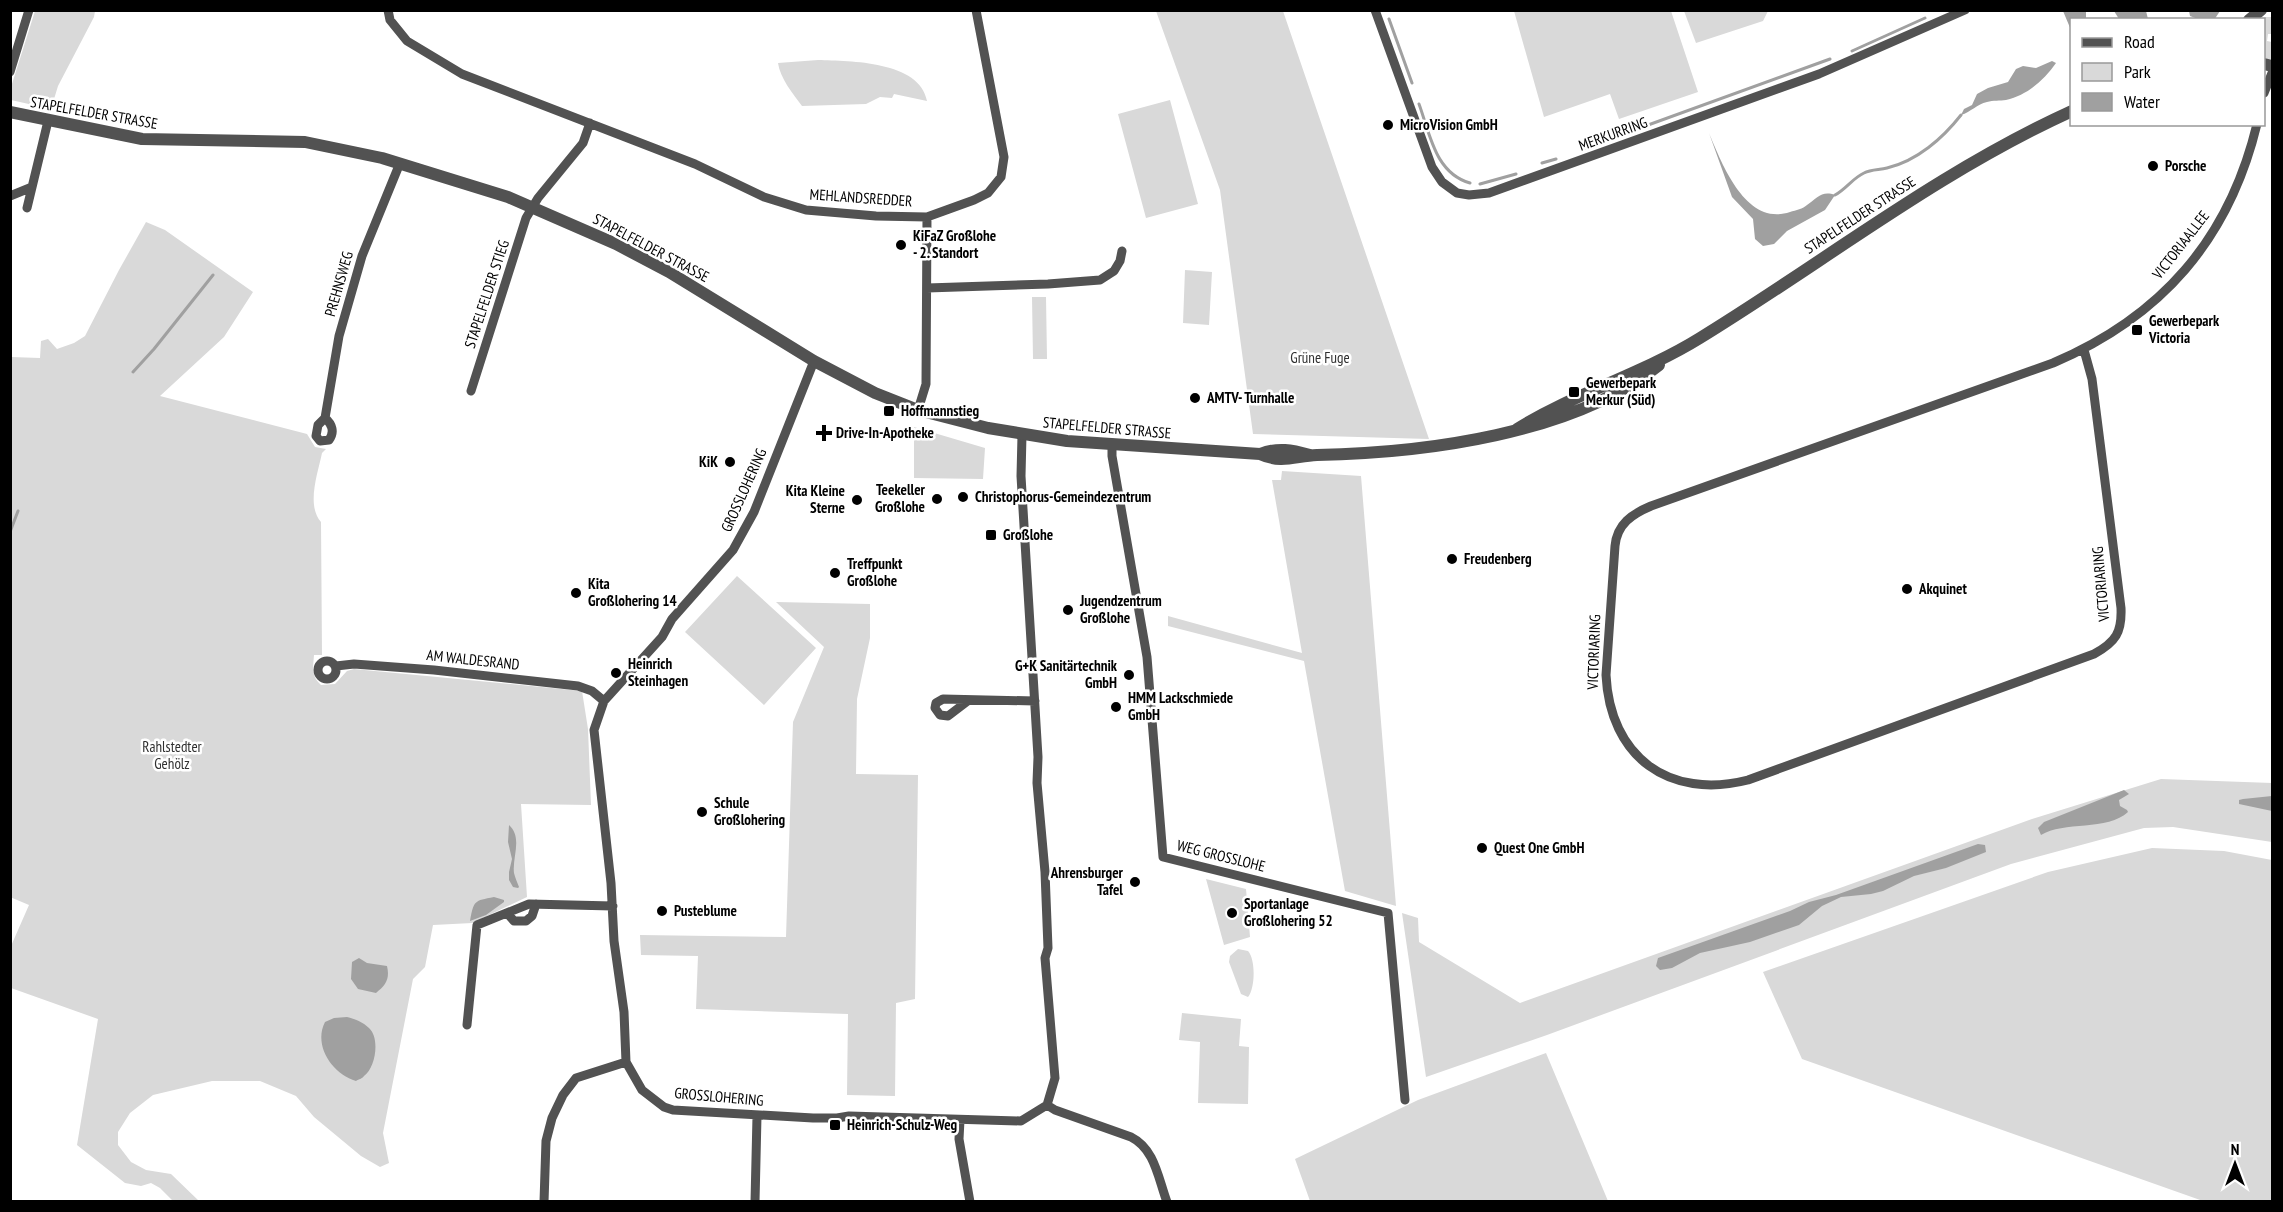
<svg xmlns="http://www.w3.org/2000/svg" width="2283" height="1212" font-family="'PT Sans Narrow',sans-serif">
<rect width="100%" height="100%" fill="#fff"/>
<!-- green -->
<path fill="#d9d9d9" d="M35 11H95L94 17 58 86 51 109 11 100V87Z
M1156 11H1283L1429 439 1253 434 1220 190Z
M1514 11H1671L1698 92 1619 119 1610 94 1544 117Z
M1684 11V10L1768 11 1763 21 1696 43Z
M2266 17H2272V34H2268L2267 41 2272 42V60L2264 58V20H2260Z
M818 60C850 61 920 61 927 101L894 94 892 98 880 97 866 104 802 106C793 94 780 78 778 63Z
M1170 100 1198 204 1146 218 1118 114Z
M146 222 165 230 253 292 224 337 160 396 307 434 315 447 326 449 322 453C318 473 306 505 321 522L322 655H314C313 668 311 676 321 685L335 684 347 671 354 669 582 691 588 729 591 805 521 804 527 897 472 923 433 925 425 967 413 979 383 1133 389 1163 380 1167 361 1156 314 1117 296 1096 260 1081H212L153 1095 130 1113 118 1132V1145L131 1162 146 1170 171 1174 199 1201H173L160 1188 151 1183 141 1186 125 1183 77 1145 98 1019 11 988V946L29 905 10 897 11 357 40 358 41 341 48 339 57 349 74 343 85 336 119 270Z
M1185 270 1212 272 1209 325 1183 323Z
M1032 297H1046L1047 359H1033Z
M914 427 985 448 983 479 914 478Z
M1282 471 1361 476 1396 906 1345 891 1304 661 1168 626V616L1302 653 1272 480H1281Z
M737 576 816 648 764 705 685 632Z
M776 602 870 604V638L857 699 856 774 918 775 915 999 896 1003 895 1096 847 1095 848 1014 696 1009 698 956 641 955 640 935 786 937 793 722 824 647Z
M2161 779 2272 783V842L2173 827 2144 828 2011 864 1547 1035 1426 1077 1402 913 1418 918 1419 942 1520 1003 2032 819Z
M2152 848 2224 851 2272 860V1201H2203L1802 1059 1763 972 2048 872Z
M1206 879 1246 889 1250 937 1224 945Z
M1238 949 1248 951C1256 960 1255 989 1248 997L1241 994 1229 962 1230 956Z
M1182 1013 1241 1019 1239 1046 1249 1047 1248 1104 1198 1103 1200 1042 1179 1040Z
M1546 1053 1608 1201H1310L1295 1159 1418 1100Z"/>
<!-- water -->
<path fill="#a0a0a0" d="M2063 11H2086V19L2072 20 2071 30Z
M2114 11H2146L2148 19H2119Z
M2189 11V10L2220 11 2214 20 2198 19 2190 16Z
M2052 61 2056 63C2044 80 2028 95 2006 100 2000 101 1993 100 1987 102 1977 104 1971 112 1961 115L1964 109 1972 105 1977 94 1988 88 2008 82 2016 69 2023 66 2036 68Z
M1709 133C1722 164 1746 227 1790 212 1796 210 1803 209 1807 205 1817 198 1822 190 1835 195L1825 210 1787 231 1774 244 1763 246 1755 239 1753 219 1732 197Z
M2124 790 2129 794 2119 800 2120 806 2127 810 2128 812C2108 831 2063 821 2041 835L2038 828 2044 822Z
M2272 796V811L2239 804V800L2243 799Z
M509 825C523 838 512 857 514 873 515 877 517 882 519 887L518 888 513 887 509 880V872L512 859 508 842Z
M1978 844 1985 845 1986 852 1946 868 1914 876 1883 891 1871 894 1841 897 1822 906 1799 925 1750 942 1700 953 1672 968 1660 970 1656 966 1658 958 1790 911 1809 902 1836 895Z
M494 897 504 900V902L486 915 470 921C474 900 474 901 494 897Z
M359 958 367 963 387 966C390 979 386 985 376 993L358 989 351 979 352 962Z
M347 1017C355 1019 363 1022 369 1028 380 1038 376 1067 364 1076 362 1079 359 1079 356 1081 332 1074 313 1045 325 1022L334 1018Z"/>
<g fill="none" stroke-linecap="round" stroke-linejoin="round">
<!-- stream -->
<path stroke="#a0a0a0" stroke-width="3" d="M1389 19 1412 83
M1852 51 1925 18
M1419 104C1430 134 1435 173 1470 183
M1582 149 1830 59
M1542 163 1556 159
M1480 184 1516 174
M1835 195C1846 189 1853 178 1864 173 1871 169 1879 170 1887 168 1917 161 1943 138 1961 115
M133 372 154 349 213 275
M10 532 18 511"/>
<!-- minor -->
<path stroke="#525252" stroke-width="9" d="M388 10 390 20 407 41 462 74 695 164 764 197 806 210 876 216 927 217 974 200 988 193 1001 177 1004 157 976 10
M1375 10 1432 167 1442 182 1457 193 1469 195 1489 193 1819 74 1965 10
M10 72 29 10
M2264 93 2272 73
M10 196 32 187
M27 208 48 121
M927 288 1048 284 1100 280 1114 271 1120 261 1122 251
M2084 350 2092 379 2121 608C2122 632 2116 642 2094 654L1748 780C1669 800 1610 757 1606 675L1615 546C1617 524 1632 514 1651 506L2053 363C2161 317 2229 240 2257 124
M814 361 754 512 733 550 672 619 662 637 604 701 594 730 611 883 614 941 624 1012 626 1062 642 1090 664 1107 673 1110 813 1118H837L849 1116 1021 1121 1047 1105 1055 1078 1045 958 1048 948 1045 872 1037 783 1038 757 1021 476 1022 435
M471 391 526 218 538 198 583 143 590 123
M918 410 926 384 927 217
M325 418C332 424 335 432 329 440L320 441 316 436 318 425 325 418 339 336 362 256 400 163
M1112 444V456L1147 657 1163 857 1388 913 1405 1100
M318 670a9 9 0 1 1 18 0a9 9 0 1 1-18 0Z
M336 666 354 664 434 670 578 686 592 691 604 701
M969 700 948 716 940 715 935 708 936 703 943 699 1035 701
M507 913 514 921H526L532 916 536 904
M467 1025 477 925 529 904 613 906
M1047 1105 1055 1110 1131 1137C1155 1149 1158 1178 1167 1202
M960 1120 959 1139 970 1202
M544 1202 546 1141 552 1118 563 1095 576 1078 626 1062
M755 1202 757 1116"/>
<!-- tertiary -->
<path stroke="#525252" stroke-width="12" d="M2249 20 2261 10
M2264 64 2272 66
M10 112 142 139 305 142 382 158 508 197 616 244 669 272 814 361 875 393 918 410 988 428 1067 441 1260 454C1278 447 1292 450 1310 455
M1517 429C1575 393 1642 374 1700 338 1824 262 1938 172 2072 111
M1260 454C1282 464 1295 456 1317 455 1424 453 1574 434 1659 365"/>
</g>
<!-- markers -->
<g fill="#000" stroke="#fff" stroke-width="2">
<circle cx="1388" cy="125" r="6"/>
<circle cx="2153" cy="166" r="6"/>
<circle cx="901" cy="245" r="6"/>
<rect x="2131" y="324" width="12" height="12" rx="3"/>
<rect x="1568" y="386" width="12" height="12" rx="3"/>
<circle cx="1195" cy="398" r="6"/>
<rect x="883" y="405" width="12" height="12" rx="3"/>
<path d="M821 424h6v6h6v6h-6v6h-6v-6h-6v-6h6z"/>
<circle cx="730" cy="462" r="6"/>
<circle cx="963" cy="497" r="6"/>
<circle cx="937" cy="499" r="6"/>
<circle cx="857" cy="500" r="6"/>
<rect x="985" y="529" width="12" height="12" rx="3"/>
<circle cx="1452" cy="559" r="6"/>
<circle cx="835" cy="573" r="6"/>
<circle cx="1907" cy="589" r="6"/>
<circle cx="576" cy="593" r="6"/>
<circle cx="1068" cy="610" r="6"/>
<circle cx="616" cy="673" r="6"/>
<circle cx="1129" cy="675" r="6"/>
<circle cx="1116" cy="707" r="6"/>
<circle cx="702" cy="812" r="6"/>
<circle cx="1482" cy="848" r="6"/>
<circle cx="1135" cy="882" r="6"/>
<circle cx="662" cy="911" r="6"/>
<circle cx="1232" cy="913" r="6"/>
<rect x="829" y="1119" width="12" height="12" rx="3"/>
</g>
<g text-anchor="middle" stroke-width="5" stroke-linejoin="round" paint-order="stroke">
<!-- street labels -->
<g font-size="15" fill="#000" stroke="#fff">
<text transform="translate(94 113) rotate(10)" y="5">STAPELFELDER STRASSE</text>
<text transform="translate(1613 134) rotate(-20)" y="5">MERKURRING</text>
<text transform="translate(861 198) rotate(4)" y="5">MEHLANDSREDDER</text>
<text transform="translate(1860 215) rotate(-33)" y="5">STAPELFELDER STRASSE</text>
<text transform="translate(2181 245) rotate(-52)" y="5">VICTORIAALLEE</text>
<text transform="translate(651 248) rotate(28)" y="5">STAPELFELDER STRASSE</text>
<text transform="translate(339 284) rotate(-74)" y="5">PREHNSWEG</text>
<text transform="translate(487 294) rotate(-72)" y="5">STAPELFELDER STIEG</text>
<text transform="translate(1107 428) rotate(5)" y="5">STAPELFELDER STRASSE</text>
<text transform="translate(744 490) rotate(-66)" y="5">GROSSLOHERING</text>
<text transform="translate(2101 584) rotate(-95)" y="5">VICTORIARING</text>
<text transform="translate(1594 652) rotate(-88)" y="5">VICTORIARING</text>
<text transform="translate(473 660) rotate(6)" y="5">AM WALDESRAND</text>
<text transform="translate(1221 856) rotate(14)" y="5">WEG GROSSLOHE</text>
<text transform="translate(719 1097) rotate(5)" y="5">GROSSLOHERING</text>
</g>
<!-- poi labels -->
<g font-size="15" font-weight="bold" fill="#000" stroke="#fff" text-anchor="start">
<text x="1400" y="130">MicroVision GmbH</text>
<text x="2165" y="171">Porsche</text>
<text x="913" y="241">KiFaZ Großlohe<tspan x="913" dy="17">- 2. Standort</tspan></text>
<text x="2149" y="326">Gewerbepark<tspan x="2149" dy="17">Victoria</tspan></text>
<text x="1586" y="388">Gewerbepark<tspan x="1586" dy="17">Merkur (Süd)</tspan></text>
<text x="1207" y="403">AMTV- Turnhalle</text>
<text x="901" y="416">Hoffmannstieg</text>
<text x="836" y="438">Drive-In-Apotheke</text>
<text x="718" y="467" text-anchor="end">KiK</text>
<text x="925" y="495" text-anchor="end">Teekeller<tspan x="925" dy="17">Großlohe</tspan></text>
<text x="845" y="496" text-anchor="end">Kita Kleine<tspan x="845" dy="17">Sterne</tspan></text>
<text x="975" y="502">Christophorus-Gemeindezentrum</text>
<text x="1003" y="540">Großlohe</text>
<text x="1464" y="564">Freudenberg</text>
<text x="847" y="569">Treffpunkt<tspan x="847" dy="17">Großlohe</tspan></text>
<text x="588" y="589">Kita<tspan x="588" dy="17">Großlohering 14</tspan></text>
<text x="1919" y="594">Akquinet</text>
<text x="1080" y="606">Jugendzentrum<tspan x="1080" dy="17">Großlohe</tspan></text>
<text x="628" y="669">Heinrich<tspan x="628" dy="17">Steinhagen</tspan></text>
<text x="1117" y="671" text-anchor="end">G+K Sanitärtechnik<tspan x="1117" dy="17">GmbH</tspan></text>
<text x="1128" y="703">HMM Lackschmiede<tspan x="1128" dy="17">GmbH</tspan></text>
<text x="714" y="808">Schule<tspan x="714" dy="17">Großlohering</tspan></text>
<text x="1494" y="853">Quest One GmbH</text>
<text x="1123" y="878" text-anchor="end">Ahrensburger<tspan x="1123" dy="17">Tafel</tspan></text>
<text x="1244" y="909">Sportanlage<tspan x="1244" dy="17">Großlohering 52</tspan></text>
<text x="674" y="916">Pusteblume</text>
<text x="847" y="1130">Heinrich-Schulz-Weg</text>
</g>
<!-- park labels -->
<g font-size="15" fill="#303030" stroke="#fff">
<text x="1320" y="363">Grüne Fuge</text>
<text x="172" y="752">Rahlstedter<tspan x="172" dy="17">Gehölz</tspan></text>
</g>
</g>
<!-- border -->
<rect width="2283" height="1212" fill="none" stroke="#000000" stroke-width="24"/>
<!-- legend -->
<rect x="2070" y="18" width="195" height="108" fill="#ffffff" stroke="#999999" stroke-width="1.5"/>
<rect x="2082" y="38" width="30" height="9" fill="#525252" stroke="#999999" stroke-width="1.5"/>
<text x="2124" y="48" font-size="18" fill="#000000">Road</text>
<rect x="2082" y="63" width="30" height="18" fill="#d9d9d9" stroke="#999999" stroke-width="1.5"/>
<text x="2124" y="78" font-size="18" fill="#000000">Park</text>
<rect x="2082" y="93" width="30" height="18" fill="#a0a0a0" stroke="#999999" stroke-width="1.5"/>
<text x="2124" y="108" font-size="18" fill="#000000">Water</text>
<!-- north arrow -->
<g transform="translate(2235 1164)" stroke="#ffffff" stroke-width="4.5" paint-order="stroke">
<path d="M0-4.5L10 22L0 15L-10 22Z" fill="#000000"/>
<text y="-9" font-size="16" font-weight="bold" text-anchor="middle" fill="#000000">N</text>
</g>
</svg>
